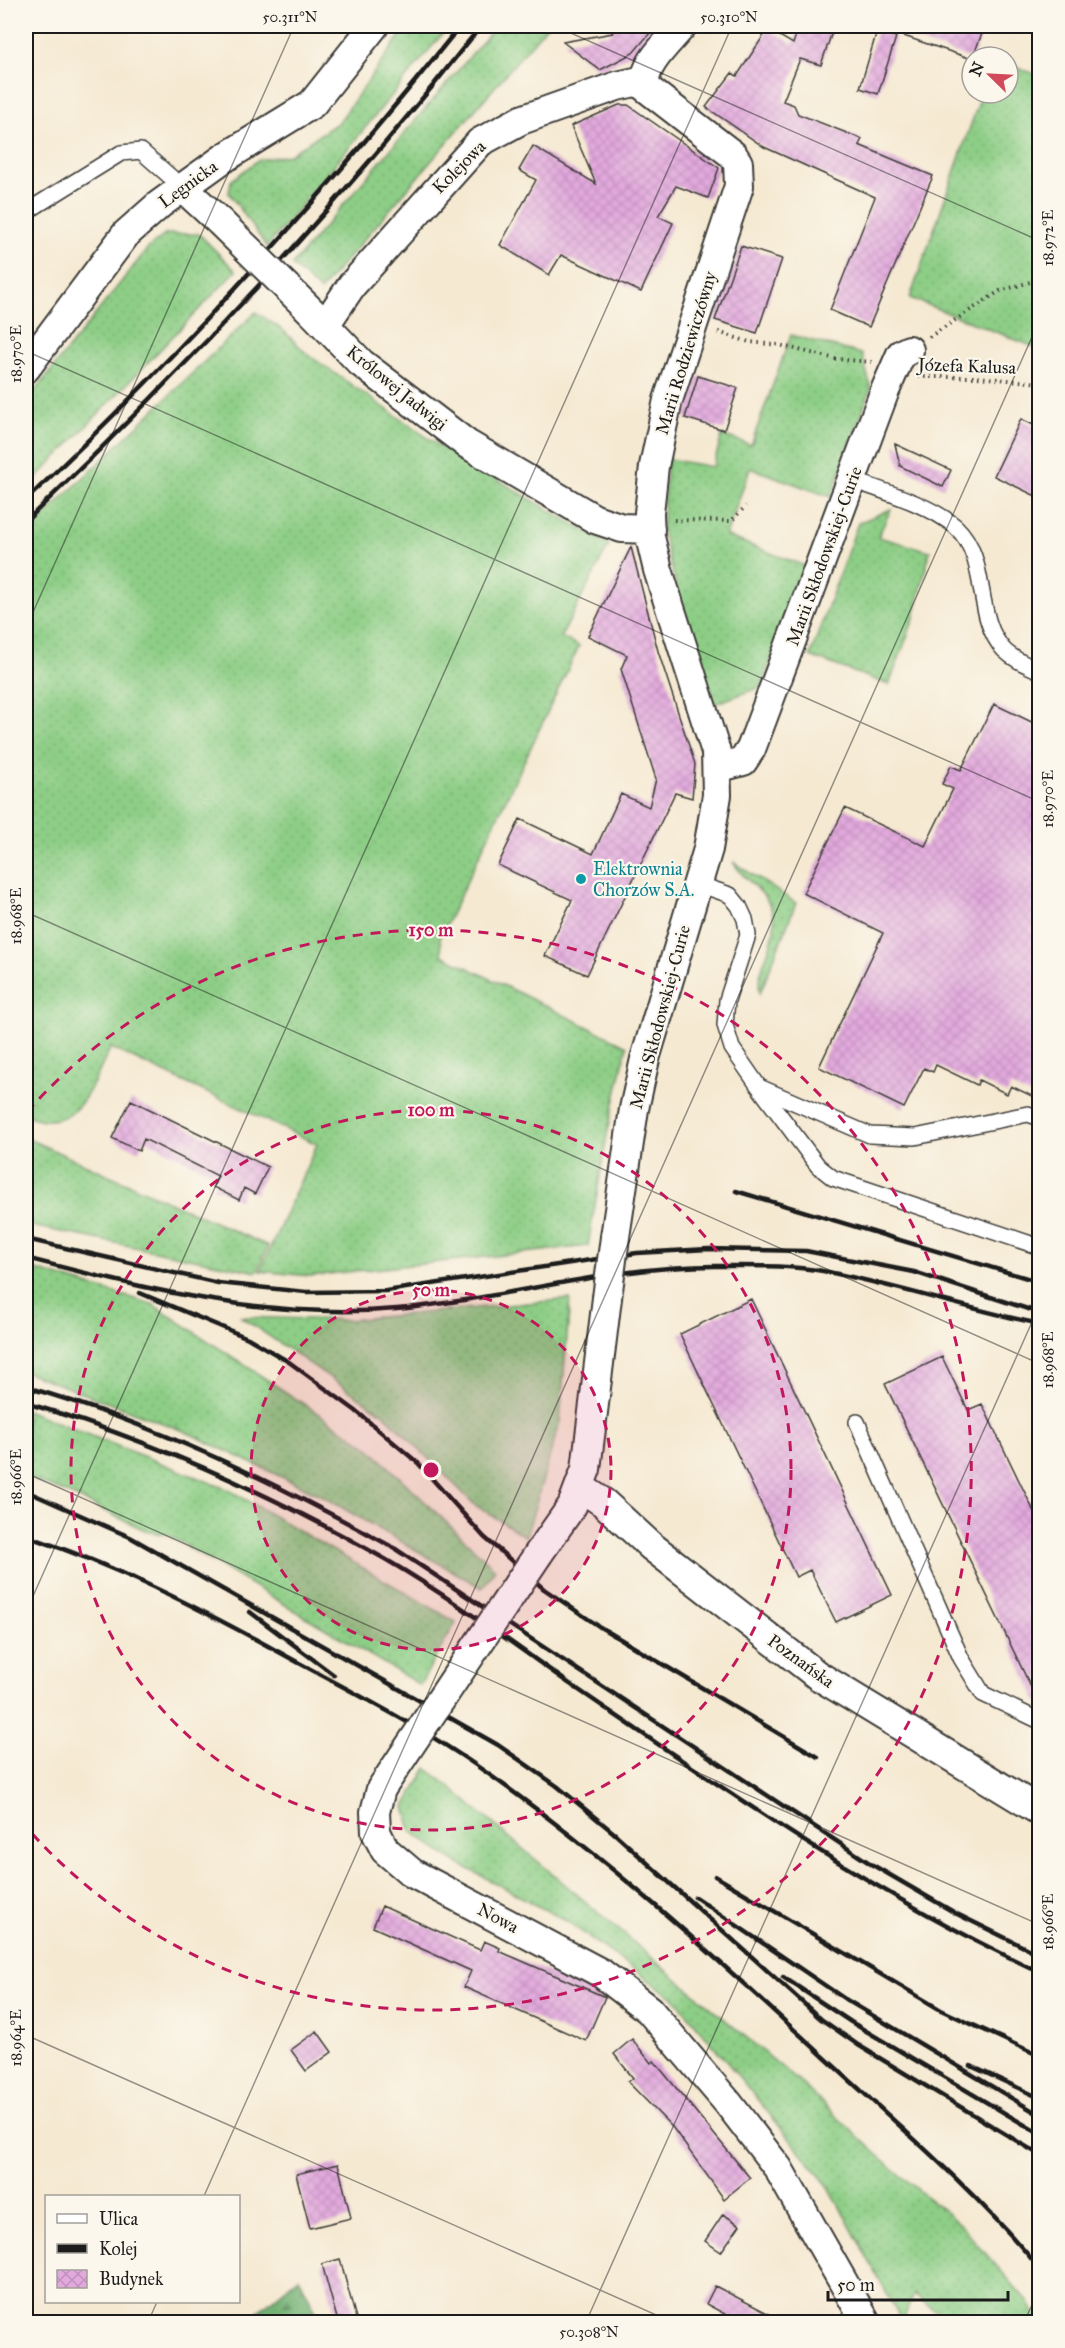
<svg xmlns="http://www.w3.org/2000/svg" width="1065" height="2348" font-family="'IM FELL Great Primer',serif">
<defs>
<pattern id="grass-dots" width="8" height="8" patternUnits="userSpaceOnUse" patternTransform="scale(1.5)"><rect width="8" height="8" fill="#8dce86"/><path d="M2 2h.1M6 6h.1" fill="none" stroke="#79b073" stroke-width="1.8" stroke-linecap="round"/></pattern>
<pattern id="forest-firs" width="22" height="20" patternUnits="userSpaceOnUse" patternTransform="scale(1.5)"><rect width="22" height="20" fill="#72b173"/><path d="M5 1l3.5 6h-7zM16 11l3.5 6h-7z" fill="#5d8f5e"/></pattern>
<pattern id="building-cross-hatch" width="8" height="8" patternUnits="userSpaceOnUse" patternTransform="scale(1.5)"><rect width="8" height="8" fill="#e2a9dd"/><path d="M0 0l8 8M0 8l8-8" fill="none" stroke="#c191bd"/></pattern>
</defs>
<rect width="100%" height="100%" fill="#fbf7ec"/>
<filter id="ink" filterUnits="userSpaceOnUse"><feTurbulence type="fractalNoise" baseFrequency=".0167" numOctaves="2"/><feDisplacementMap in="SourceGraphic" scale="12" xChannelSelector="R" yChannelSelector="G"/><feConvolveMatrix kernelMatrix="1 2 1 2 8 2 1 2 1" color-interpolation-filters="sRGB"/></filter>
<filter id="wash" filterUnits="userSpaceOnUse"><feTurbulence type="fractalNoise" baseFrequency=".008" numOctaves="4" result="noise"/><feDisplacementMap in="SourceGraphic" scale="24" xChannelSelector="R" yChannelSelector="G"/><feGaussianBlur stdDeviation="1.35" result="paint"/><feColorMatrix in="noise" values="0 0 0 0 0 0 0 0 0 0 0 0 0 0 0 0 0 1.4 0 .05"/><feComposite in="paint" operator="in"/></filter>
<g filter="url(#wash)">
<rect width="100%" height="100%" fill="#f5e9d2"/>
<!-- grass -->
<path fill="url(#grass-dots)" stroke="#547551" stroke-width="1.5" d="M407 26H449L267 247 229 193 231 181 258 160 289 155 339 122Z
M496 26H547L320 291 292 265Z
M1008 65 1039 75V349L910 298 982 93H1008Z
M166 234H199L236 271 26 489V402L148 248Z
M256 312 284 331 307 354 440 446 609 545 561 637 579 646 440 938 442 955 627 1046 607 1135 588 1246 310 1276 260 1271 317 1144 111 1048C91 1083 80 1137 26 1115V533Z
M791 335 862 354 871 388 831 497 750 468 726 536 805 566 761 687 714 704 682 609 662 531 667 459 713 467 722 435 751 445Z
M891 509 878 537 930 551 914 618 889 685 810 656 858 523Z
M733 862 796 903 760 993C753 963 789 937 767 900 758 887 743 879 733 862Z
M26 1138 268 1246 257 1272 26 1225Z
M26 1267 152 1304 366 1445 495 1569 482 1588 320 1495 184 1431 26 1372Z
M570 1299 560 1421 526 1537 475 1505 385 1415 241 1317 348 1320Z
M26 1410 229 1490 456 1622 420 1685 166 1534 149 1532 69 1494 26 1477Z
M427 1768 804 2086 894 2170 958 2222 1029 2303 1039 2322H950L914 2294 902 2322 829 2187 676 2000 568 1922 452 1860 411 1831 405 1806Z"/>
<!-- forest -->
<path fill="url(#forest-firs)" stroke="#476648" stroke-width="1.5" d="M299 2277 321 2322H246Z"/>
<g id="blocks">
<!-- building -->
<path fill="url(#building-cross-hatch)" d="M604 26H656L633 53 600 70 563 42 613 33Z
M799 26H834L821 65 800 59 783 101 794 105 798 114 862 139 859 145 933 176 869 327 830 310 875 197 764 147 706 107 732 73 737 76 768 29 793 44Z
M884 26H985L972 59 883 29Z
M877 31 896 37 878 94 860 88Z
M619 105H628L719 168 708 198 676 186 658 216 673 223 641 292 561 255 549 275 500 245 536 180 519 170 533 146 596 184 571 126Z
M741 246 782 259 757 333 715 320Z
M698 376 738 388 724 430 685 418Z
M1021 419 1040 428V498L994 476Z
M895 444 951 470 943 487 900 466Z
M631 547 658 651 695 764 692 798 675 793 587 975 545 956 572 900 498 865 520 819 593 854 621 794 649 807 656 779 621 669 627 655 588 636Z
M994 704 1040 726V1085L1034 1097 1011 1086 1007 1094 979 1080 977 1085 936 1065 933 1072 924 1068 904 1108 819 1067 883 933 803 893 845 808 925 846 953 789 942 784 951 766 961 770Z
M131 1100 268 1167 255 1194 244 1188 239 1200 213 1187 218 1176 144 1139 139 1151 112 1138Z
M751 1299 892 1595 836 1622 810 1570 796 1577 680 1334Z
M942 1357 968 1410 982 1404 1040 1524V1706L885 1384Z
M382 1906 480 1950 484 1941 500 1948 499 1951 605 1997 586 2041 464 1987 471 1971 373 1927Z
M317 2031 332 2052 306 2071 291 2050Z
M632 2039 651 2063 654 2061 750 2178 724 2199 673 2128 628 2082 633 2078 614 2054Z
M338 2164 351 2218 310 2228 296 2174Z
M723 2214 740 2225 721 2252 705 2241Z
M340 2259 357 2322H338L322 2264Z
M715 2286 785 2322H720L725 2314 706 2304Z"/>
</g>
</g>
<g filter="url(#ink)">
<use href="#blocks" fill-opacity="0" stroke="#3d3b37" stroke-width="1.5"/>
<g fill="none" stroke-linecap="round" stroke-linejoin="round">
<!-- lane casing -->
<g stroke="#3d3b37" stroke-width="18">
<path id="lane" d="M26 212 121 153 141 151 182 187
M852 480C883 491 931 505 956 527 990 559 973 616 1004 650 1014 660 1027 665 1040 671
M698 884 730 895 739 906 745 919 748 935 727 1000 725 1025 732 1048 759 1087 870 1135 915 1137 1028 1114 1040 1118
M761 1090 818 1166 833 1178 1040 1247
M857 1422 961 1658 983 1694 1040 1721"/>
</g>
<!-- street casing -->
<g stroke="#3d3b37" stroke-width="32">
<path id="street" d="M182 187 220 222
M313 313 361 363 467 444 595 519 622 528 650 529
M325 325 352 285 480 142 521 120 617 86 644 80
M26 368 126 234 160 204 224 158 312 104 374 26
M717 768 743 761 751 749 884 393 901 354 909 350
M615 1237 634 1109 645 1059 708 849 717 795 716 752 658 570 650 537 649 513 654 466 668 400 739 186 738 163 733 155 645 87C642 65 669 42 682 26
M580 1487 604 1503 651 1546 817 1675 1040 1811
M539 1553 572 1506 586 1469 607 1298
M403 1756 381 1789 375 1812 376 1832 385 1850 412 1873 601 1973 649 2010 728 2103 778 2168 866 2322"/>
</g>
<!-- path -->
<path stroke="#3d3b37" stroke-width="4" stroke-dasharray="1.5 4.5" stroke-linecap="butt" d="M718 332 749 342 779 345 836 359 872 362
M929 337 1000 291 1040 279
M918 377H977L1040 383
M674 520 731 521 746 506"/>
<!-- lane -->
<use href="#lane" stroke="#fff" stroke-width="15"/>
<!-- street -->
<use href="#street" stroke="#fff" stroke-width="28"/>
<!-- rail -->
<path stroke="#1c1c1c" stroke-width="4.5" d="M26 500C183 353 325 194 460 26
M26 521C188 367 342 202 481 26
M736 1191 1040 1282
M26 1239 218 1283 306 1292 386 1291 637 1253 708 1249 806 1251 914 1272 1040 1313
M26 1258C151 1290 267 1320 397 1309 505 1299 612 1265 720 1266 754 1266 790 1265 823 1271 896 1285 967 1309 1040 1324
M140 1293 248 1338 289 1362 356 1411 418 1463 484 1537 544 1589 600 1627 818 1757
M26 1387C156 1424 276 1483 394 1548L871 1864 957 1914 1040 1955
M26 1403C152 1440 271 1494 385 1559 450 1597 509 1641 570 1684 721 1787 873 1895 1040 1972
M26 1491 130 1537 498 1745 557 1786 614 1833 821 2019 858 2045 1040 2155
M26 1536C115 1565 197 1607 279 1652 346 1689 415 1723 477 1766 600 1851 713 1955 823 2056 897 2124 976 2191 1040 2269
M250 1612 334 1675
M715 1876 941 2010 1040 2056
M695 1897 845 1999 1040 2115
M783 1977 851 2022 1040 2134
M971 2066 1040 2098"/>
<!-- street-bridge casing -->
<g stroke="#3d3b37" stroke-width="32" stroke-linecap="butt">
<path id="street-bridge" d="M220 222 313 313
M607 1298 615 1237
M403 1756 539 1553"/>
</g>
<!-- street-bridge -->
<use href="#street-bridge" stroke="#fff" stroke-width="28"/>
</g>
</g>
<!-- ticks -->
<path fill="none" stroke="#1c1c1c" stroke-width="1.5" stroke-opacity="0.45" d="M555 26 1040 241M26 351 1040 802M26 628 294 26M26 912 1040 1364M26 1473 1040 1925M26 1612 732 26M26 2035 672 2322M204 2196 1040 319M148 2322 157 2302M586 2322 1040 1304M1024 2322 1040 2288"/>
<!-- distance rings -->
<circle cx="431" cy="1470" r="180" fill="#c2185b" fill-opacity=".12"/>
<g fill="none" stroke="#c2185b" stroke-width="3" stroke-dasharray="10 8">
<circle cx="431" cy="1470" r="180"/>
<circle cx="431" cy="1470" r="360"/>
<path d="M27 1112A540 540 0 1 1 27 1828"/>
</g>
<!-- markers -->
<circle fill="#0f9aa8" stroke="#fbf7ec" stroke-width="2" cx="581" cy="879" r="6"/>
<g text-anchor="middle" stroke-width="4.5" stroke-linejoin="round" paint-order="stroke">
<!-- street labels -->
<g font-size="18" fill="#1c1c1c" stroke="#fbf7ec">
<text transform="translate(459 167) rotate(-45)" y="6">Kolejowa</text>
<text transform="translate(188 184) rotate(-36)" y="6">Legnicka</text>
<text transform="translate(686 353) rotate(-73)" y="6">Marii Rodziewiczówny</text>
<text transform="translate(967 366) rotate(2)" y="6">Józefa Kalusa</text>
<text transform="translate(397 388) rotate(39)" y="6">Królowej Jadwigi</text>
<text transform="translate(824 556) rotate(-70)" y="6">Marii Skłodowskiej-Curie</text>
<text transform="translate(660 1017) rotate(-75)" y="6">Marii Skłodowskiej-Curie</text>
<text transform="translate(801 1661) rotate(36)" y="6">Poznańska</text>
<text transform="translate(498 1918) rotate(28)" y="6">Nowa</text>
</g>
<!-- culture labels -->
<g font-size="18" fill="#0d838f" stroke="#fbf7ec" text-anchor="start">
<text x="593" y="875">Elektrownia<tspan x="593" dy="21">Chorzów S.A.</tspan></text>
</g>
</g>
<circle cx="431" cy="1470" r="9" fill="#c2185b" stroke="#fbf7ec" stroke-width="3"/>
<g font-size="18" text-anchor="middle" font-weight="bold" fill="#c2185b" stroke="#fbf7ec" stroke-width="4.5" stroke-linejoin="round" paint-order="stroke">
<text x="431" y="936">150 m</text>
<text x="431" y="1116">100 m</text>
<text x="431" y="1296">50 m</text>
</g>
<!-- margin -->
<rect width="1065" height="2348" fill="none" stroke="#fbf7ec" stroke-width="66"/>
<!-- legend -->
<rect x="45" y="2195" width="195" height="108" fill="#fbf7ec" stroke="#a29f99" stroke-width="1.5"/>
<rect x="57" y="2214" width="30" height="9" fill="#ffffff" stroke="#a29f99" stroke-width="1.5"/>
<text x="99" y="2225" font-size="18" fill="#1c1c1c">Ulica</text>
<rect x="57" y="2244" width="30" height="9" fill="#1c1c1c" stroke="#a29f99" stroke-width="1.5"/>
<text x="99" y="2255" font-size="18" fill="#1c1c1c">Kolej</text>
<rect x="57" y="2270" width="30" height="18" fill="url(#building-cross-hatch)" stroke="#a29f99" stroke-width="1.5"/>
<text x="99" y="2285" font-size="18" fill="#1c1c1c">Budynek</text>
<!-- north arrow -->
<g transform="translate(990 75) rotate(294)"><circle r="28" fill="#fbf7ec" stroke="#a29f99" stroke-width="1.5"/>
<path d="M0-4.5L10 22L0 15L-10 22Z" fill="#d1495b"/>
<text y="-9" font-size="16" font-weight="bold" text-anchor="middle" fill="#1c1c1c">N</text>
</g>
<!-- scale -->
<path d="M828 2291v9h180v-9" fill="none" stroke="#1c1c1c" stroke-width="3"/>
<text x="837" y="2291" font-size="18" fill="#1c1c1c" stroke="#fbf7ec" stroke-width="4.5" paint-order="stroke">50 m</text>
<rect x="33" y="33" width="999" height="2282" fill="none" stroke="#1c1c1c" stroke-width="2"/>
<g font-size="15" text-anchor="middle" fill="#1c1c1c">
<text x="290" y="22">50.311°N</text>
<text x="729" y="22">50.310°N</text>
<text transform="translate(1048 238) rotate(-90)" y="5">18.972°E</text>
<text transform="translate(16 354) rotate(-90)" y="5">18.970°E</text>
<text transform="translate(1048 799) rotate(-90)" y="5">18.970°E</text>
<text transform="translate(16 916) rotate(-90)" y="5">18.968°E</text>
<text transform="translate(1048 1360) rotate(-90)" y="5">18.968°E</text>
<text transform="translate(16 1477) rotate(-90)" y="5">18.966°E</text>
<text transform="translate(1048 1922) rotate(-90)" y="5">18.966°E</text>
<text transform="translate(16 2038) rotate(-90)" y="5">18.964°E</text>
<text x="589" y="2337">50.308°N</text>
</g>
</svg>
